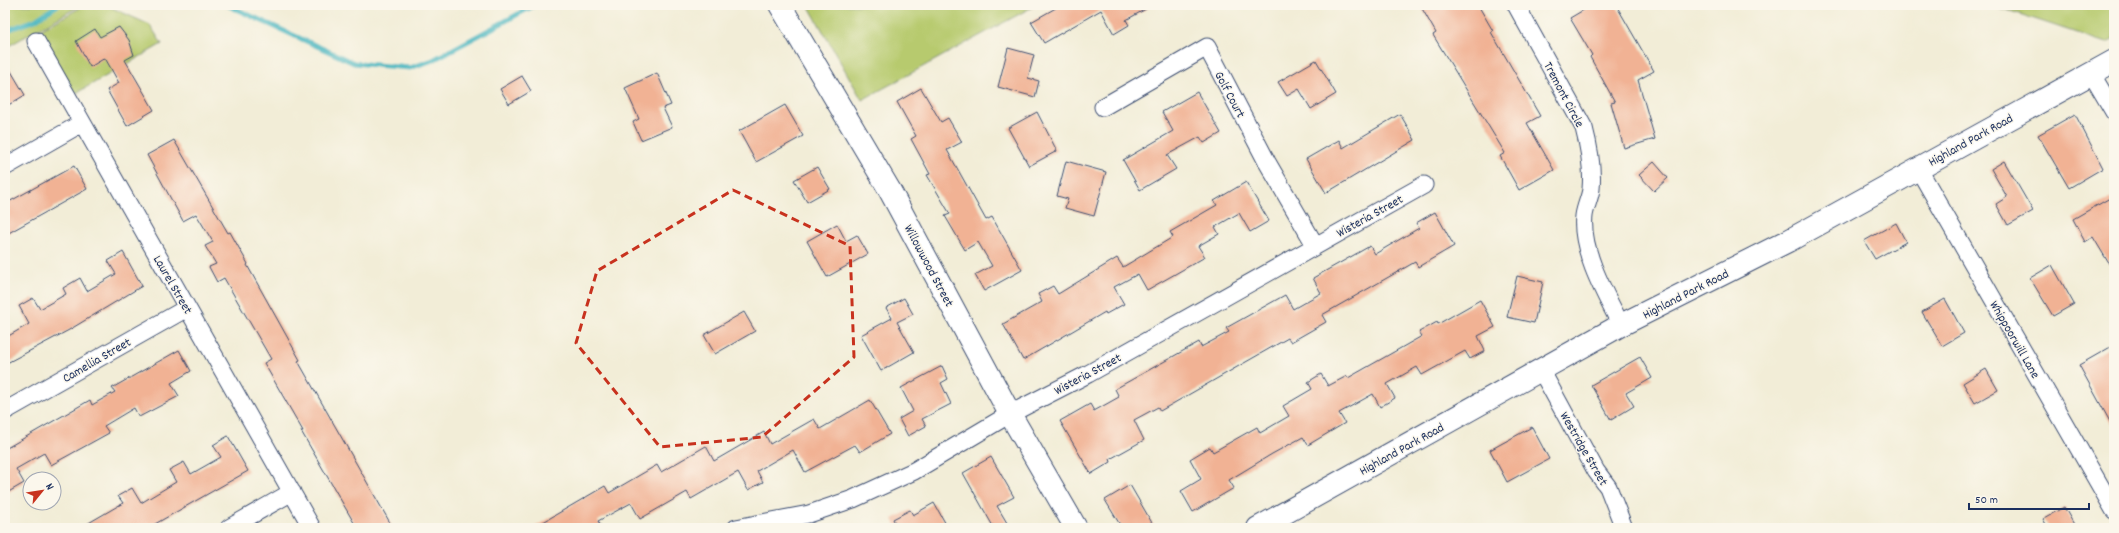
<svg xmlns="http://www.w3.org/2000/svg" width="2119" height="533" font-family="Dekko,sans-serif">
<rect width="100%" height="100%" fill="#fbf7ec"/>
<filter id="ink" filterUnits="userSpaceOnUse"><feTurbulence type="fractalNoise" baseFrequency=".025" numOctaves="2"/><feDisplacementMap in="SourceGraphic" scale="8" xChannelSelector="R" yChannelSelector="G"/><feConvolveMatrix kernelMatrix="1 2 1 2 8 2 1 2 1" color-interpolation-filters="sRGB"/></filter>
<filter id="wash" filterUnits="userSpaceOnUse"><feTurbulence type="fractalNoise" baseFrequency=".012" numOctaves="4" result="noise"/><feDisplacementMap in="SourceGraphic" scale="16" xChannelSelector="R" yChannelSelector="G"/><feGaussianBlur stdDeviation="0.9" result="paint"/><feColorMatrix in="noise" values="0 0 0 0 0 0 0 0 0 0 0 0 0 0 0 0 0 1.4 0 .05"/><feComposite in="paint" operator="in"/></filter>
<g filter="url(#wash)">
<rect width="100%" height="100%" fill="#f2edd7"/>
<!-- green -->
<path fill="#b7ca6e" stroke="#697c66" d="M5 5H81L5 48Z
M85 5H106L150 25 162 44 73 95 37 32Z
M808 5H1036L862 100Z
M1992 5H2114V39L2107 43Z"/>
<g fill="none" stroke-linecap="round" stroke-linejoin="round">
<!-- stream -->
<path stroke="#46b5bf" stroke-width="5" d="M227 5 354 63 410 68 433 60 535 5
M5 31 35 20 58 5"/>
</g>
<g id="blocks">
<!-- building -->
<path fill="#f1b294" d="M1061 5H1153L1126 20 1129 25 1114 34 1101 10 1044 43 1031 22Z
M1420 5H1478L1493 31 1491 32 1540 116 1527 123 1554 170 1519 190 1500 156 1505 153 1433 35 1436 33Z
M1592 5H1616L1654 71 1638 80 1655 139 1624 148 1611 103 1615 102 1590 57 1592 55 1570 18Z
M119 27 129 40 134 55 125 60 154 110 127 126 107 90 119 83 105 58 90 67 76 41 95 29 100 37Z
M1008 48 1034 55 1028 78 1039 81 1035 97 998 87Z
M1316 60 1336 94 1311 109 1299 89 1287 96 1278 82Z
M5 61 25 95 5 107Z
M657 73 671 105 663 108 672 127 641 140 633 122 639 119 625 88Z
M522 76 531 91 509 104 500 89Z
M921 88 941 122 948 118 962 142 947 150 986 220 992 217 1022 270 984 291 975 275 992 266 978 242 965 250 945 216 950 214 927 175 930 174 911 139 916 136 897 102Z
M1197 92 1221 133 1204 143 1200 137 1167 155 1176 169 1140 190 1123 160 1173 131 1162 112Z
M785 105 803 136 756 162 739 131Z
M1037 112 1057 151 1029 166 1008 128Z
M1400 114 1415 140 1326 193 1306 159 1339 140 1343 148Z
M2075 114 2103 168 2069 188 2038 135Z
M174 140 228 233 230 232 248 264 247 265 300 360 298 361 393 528H357L301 431H303L264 363 271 359 224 278 217 282 209 267 216 264 205 246 213 242 196 214 183 221 147 155Z
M1066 161 1106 172 1094 216 1065 208 1068 199 1057 196Z
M2004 161 2033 211 2008 225 1996 204 2007 197 1991 169Z
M1654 162 1668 178 1654 191 1639 175Z
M74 166 87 189 5 235V204Z
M817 167 830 189 807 202 794 180Z
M1246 182 1269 221 1250 232 1239 213 1215 227 1219 234 1198 246 1205 257 1147 290 1138 274 1114 287 1124 304 1106 314 1105 312 1023 360 1003 324 1042 302 1038 294 1053 286 1058 294 1117 258 1123 267 1173 237 1170 232 1217 205 1214 201Z
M2110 198 2114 205V272L2093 237 2085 242 2073 219Z
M1435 212 1454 246 1418 267 1415 262 1322 315 1326 322 1291 342 1288 338 1160 411 1158 407 1134 420 1144 440 1110 459 1111 462 1091 474 1060 421 1090 404 1094 411 1119 397 1115 389 1199 342 1201 347 1229 332 1226 328 1285 295 1293 309 1321 293 1313 278 1370 246 1375 254 1419 228 1416 223Z
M1896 223 1906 242 1875 259 1864 241Z
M837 224 846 241 857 235 868 254 827 277 807 241Z
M123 252 142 286 69 330 5 364V338L29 324 19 306 33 298 40 309 66 294 63 288 80 278 87 291 116 274 108 261Z
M2052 265 2074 304 2053 316 2030 278Z
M1517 276 1543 282 1534 323 1507 317Z
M904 298 913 314 897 322 914 352 881 371 861 335 892 318 886 308Z
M1945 299 1964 333 1942 346 1922 312Z
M1480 300 1495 327 1478 336 1485 351 1470 359 1465 351 1422 375 1417 367 1387 384 1395 398 1380 407 1373 394 1339 413 1345 423 1308 445 1303 437 1272 454 1229 480 1234 488 1193 512 1181 491 1201 479 1190 459 1210 447 1213 452 1257 427 1260 433 1289 416 1283 406 1312 389 1308 382 1321 374 1328 386 1347 376 1348 378 1422 336 1419 332 1437 322 1438 324Z
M744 312 755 331 715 354 704 335Z
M2114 345V429L2079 365Z
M179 350 191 371 171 383 179 396 139 417 134 408 104 426 109 433 51 465 44 453 16 469 24 483 5 494V449L90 400 92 405 115 392 112 388Z
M1640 357 1652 378 1626 393 1634 406 1611 420 1591 385Z
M942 366 948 379 941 383 951 404 922 419 926 426 908 436 899 419 913 411 901 388Z
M1986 369 1998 390 1975 403 1963 383Z
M870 400 890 434 860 452 855 445 805 472 793 450 757 471 763 482 748 490 738 472 691 499 687 492 640 519 631 503 598 521 602 528H533L605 486 609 493 657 465 661 472 706 446 714 461 764 432 770 444 814 419 820 429Z
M1532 427 1549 459 1507 482 1490 450Z
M228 436 248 471 148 528H80L123 503 118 496 132 488 141 503 176 482 169 470 184 462 191 474 221 457 213 445Z
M991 457 1014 497 997 506 1010 528H994L963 473Z
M1130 485 1155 528H1122L1105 500Z
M934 503 948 528H890L896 525 893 519 910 510 913 515Z
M2064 507 2076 528H2048L2043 519Z"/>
</g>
</g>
<g filter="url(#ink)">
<use href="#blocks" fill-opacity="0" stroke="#3b4c70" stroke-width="1"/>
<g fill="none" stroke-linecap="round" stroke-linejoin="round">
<!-- street casing -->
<g stroke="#3b4c70" stroke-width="19">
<path id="street" d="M1516 5 1584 128C1589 147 1593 169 1591 189 1590 198 1585 207 1584 216 1580 250 1606 296 1621 325
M36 41 312 528
M2091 73 2114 112
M1103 107 1207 47 1267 162 1315 245
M5 167 82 123
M1918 168 2114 510
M1541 370 1596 471 1608 487 1624 528
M5 411 187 308
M229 528 292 492
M736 528 809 514 853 499 914 471 1010 414 1088 374 1424 185"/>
</g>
<!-- secondary casing -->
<g stroke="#3b4c70" stroke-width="24">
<path id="secondary" d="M780 5 889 189 1010 414 1076 528
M1258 528 1621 325 1788 241 2114 61"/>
</g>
<!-- street -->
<use href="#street" stroke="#fff" stroke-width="17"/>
<!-- secondary -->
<use href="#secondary" stroke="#fff" stroke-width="22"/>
</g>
</g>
<!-- marked area -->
<path fill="none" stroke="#c8321e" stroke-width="3" stroke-dasharray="8 5" stroke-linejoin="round" d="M733 190 850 246 854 357 762 437 660 447 576 343 597 271Z"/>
<g text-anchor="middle" stroke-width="3" stroke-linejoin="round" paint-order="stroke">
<!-- street labels -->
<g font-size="13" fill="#1b2f5e" stroke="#fbf7ec">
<text transform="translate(1231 94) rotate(62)" y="5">Golf Court</text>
<text transform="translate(1565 94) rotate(62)" y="5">Tremont Circle</text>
<text transform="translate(1970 139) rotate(-29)" y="5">Highland Park Road</text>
<text transform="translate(1369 215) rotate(-29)" y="5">Wisteria Street</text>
<text transform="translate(930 265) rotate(62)" y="5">Willowwood Street</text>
<text transform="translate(174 284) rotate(60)" y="5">Laurel Street</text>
<text transform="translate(1685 293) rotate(-27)" y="5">Highland Park Road</text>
<text transform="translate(2016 339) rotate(60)" y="5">Whippoorwill Lane</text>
<text transform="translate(96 359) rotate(-30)" y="5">Camellia Street</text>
<text transform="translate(1087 373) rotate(-28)" y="5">Wisteria Street</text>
<text transform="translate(1401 448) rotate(-29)" y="5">Highland Park Road</text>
<text transform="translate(1585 448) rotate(60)" y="5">Westridge Street</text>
</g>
</g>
<!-- margin -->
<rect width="2119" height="533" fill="none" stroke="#fbf7ec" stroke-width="20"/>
<!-- north arrow -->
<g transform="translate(42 491) rotate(60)"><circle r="19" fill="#fbf7ec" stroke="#a1a7b3"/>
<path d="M0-3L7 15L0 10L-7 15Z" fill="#c8321e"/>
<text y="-6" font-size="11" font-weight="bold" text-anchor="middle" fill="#1b2f5e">N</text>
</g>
<!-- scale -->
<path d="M1969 503v6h120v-6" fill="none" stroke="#1b2f5e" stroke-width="2"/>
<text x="1975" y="503" font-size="12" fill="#1b2f5e" stroke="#fbf7ec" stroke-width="3" paint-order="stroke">50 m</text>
</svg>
